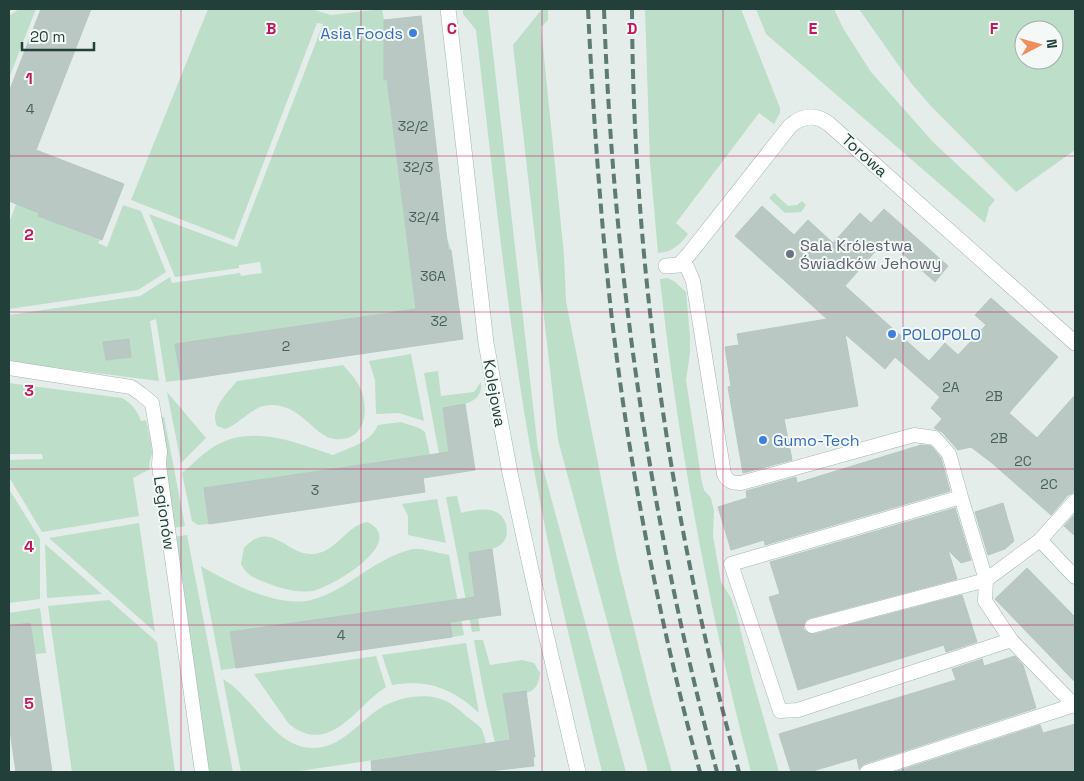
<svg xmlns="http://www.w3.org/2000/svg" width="1084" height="781" font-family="'Space Grotesk',sans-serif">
<rect width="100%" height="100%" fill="#e4edea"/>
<!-- green -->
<path fill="#bddec8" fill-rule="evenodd" d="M19 9H36L9 78V16Z
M208 9H311L331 15 382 9 384 20V79H387L400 185 440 180 442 195 402 200 407 239 446 235 451 250 409 256 422 345 396 348 391 312 176 344 181 380 166 382 156 319 150 321 159 381 11 362 9 358V315L140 296 170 277 172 283 240 273 241 276 262 273 260 262 239 265V268L175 277 149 214 237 247 323 24 317 23 234 240 131 200Z
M463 9H488L538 450 626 772H602C577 668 550 564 532 458 507 317 493 173 476 30L463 14Z
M542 9H548V20L541 27 564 255 566 301 617 559 652 701 672 772H648L558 440 513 45Z
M645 9H741L780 108V113L774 124 759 113 676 223 688 234C680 245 672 252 658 253L650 162Z
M756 9H834L843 28 871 72 933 142 995 200 989 207 985 223 766 34Z
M859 9H1075V150L1016 192 930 105 911 83ZM1024 30H1054V60H1024Z
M774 193 788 206 797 205 802 201 806 205 801 212 785 213 769 198Z
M18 199 41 208 38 216 100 240 98 243 107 247 123 205 141 211 166 272 138 290 9 309V223Z
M667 278 674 281 686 292 690 336V353L686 380 702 483 704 490 711 498 714 511 713 536 721 582 731 598 736 612 752 677 779 772H751C709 610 678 446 660 279Z
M411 354 424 421 399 413 376 414 375 380 369 361Z
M343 365C350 373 359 382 362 393 369 415 363 442 335 439 314 437 302 405 272 405 253 404 242 423 225 429L217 426C209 410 228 392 237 381Z
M438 371 441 396 474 392 481 382C484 404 459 406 443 408L452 473 443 475 424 373Z
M9 383 122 398C132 404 137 410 141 421L146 420C148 431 152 442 152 453 151 459 148 463 150 469L133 478 139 516 42 532 9 477V460L43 459 42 454H9Z
M167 392 206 438 181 463Z
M161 417H164L185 526 172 528 164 470 167 454Z
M401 422 419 428 425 432 430 455 205 488 209 524 198 525 192 521 182 473C193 464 203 453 215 446 252 424 295 442 333 455 351 447 370 443 378 425Z
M9 489 40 539V599L9 603Z
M457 496 461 513C471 511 486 507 496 512 501 514 504 519 506 524 512 550 487 550 469 553L480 631 472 632 446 497Z
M437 499 446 543 408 535V516L402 504Z
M367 522C409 541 333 587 312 591 297 593 282 589 267 583 256 579 246 575 241 564L244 548C270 519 286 554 311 554 336 554 345 526 367 522Z
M139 523 155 632 49 538Z
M187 535 233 772H209L174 537Z
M45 544 102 594 47 598Z
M413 549H421L449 555 464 635 452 637 447 601 230 633 236 668 221 670 201 566C230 583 277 608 311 600 322 597 333 592 343 586 365 572 387 555 413 549Z
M109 600 157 642 175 772H72L48 606Z
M40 608 46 653 35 654 30 623 9 626V613Z
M474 640H483L490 665 522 660 534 663 540 673C538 697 522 694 503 694L512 760 499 761 484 694Z
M466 643 479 713C452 688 428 679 392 685L382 655Z
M376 656 386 687C356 706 330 757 289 724L254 674Z
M223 679C252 696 270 739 303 747 337 754 355 725 379 709 397 697 428 691 448 702 455 706 461 711 466 716 471 720 477 724 481 728 485 734 490 763 493 772H480L475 745 293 772H241Z"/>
<!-- building -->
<path fill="#b9c8c3" stroke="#b6c7c1" d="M41 9H91L36 150 124 184 102 240 38 216 39 213 9 201V92Z
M421 16 448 250H451L463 339 181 380 175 344 416 309 387 79 384 80V20Z
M762 206 794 235 808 220 833 243 860 213 871 223 884 209 948 266 935 282 886 239 845 286 929 361 945 343 958 355 986 325 975 315 991 298 1058 357 1009 413 1037 438 1075 395V492L1068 495 1051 515 992 463 971 447 958 450 942 432 934 428 942 419 931 408 940 397 895 357 885 369 845 334 858 406 784 419 792 460 743 473 728 387 731 386 725 347 739 345 737 334 827 319 735 236Z
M129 339 131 357 106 360 103 342Z
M465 404 475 470 423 478 425 492 209 524 204 488 449 452 443 408Z
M921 445 931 446 941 458 950 491 765 545 764 540 731 550 718 507 747 498 746 491 796 477 797 483Z
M1003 503 1014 541 1005 549 988 555 975 512Z
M955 508 971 560 961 563 948 550 957 579 810 618 806 620 803 628 806 632 814 634 962 595 977 642 946 652 944 645 798 690 769 597 780 594 770 562Z
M1075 514V536L1064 526Z
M492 549 501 615 450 622 452 637 236 668 230 632 475 597 469 553Z
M1027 568 1075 617V682L995 599Z
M30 623 35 654 52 772H16L9 724V626Z
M1015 656 1023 665 1036 708 864 764 859 769 857 758 809 772H791L779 734 956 680 952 669 982 659 984 666Z
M526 691 535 757H533L534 766 480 772H372L371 761 510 740 503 694Z
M1075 724V772H895L1040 725 1043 733Z"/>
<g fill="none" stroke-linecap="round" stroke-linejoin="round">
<!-- lane casing -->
<g stroke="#a6b5b2" stroke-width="15">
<path id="lane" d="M682 262 687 267 693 281 724 474C728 482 732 483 741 483L914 435 935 438 949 454 961 497 731 564 780 711 798 710 1011 640 1075 706
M9 368 131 387 141 394 152 403 160 451 159 465 202 772
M1075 501 1040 540 1075 577
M812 626 986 580 961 497
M1011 640 985 601 986 580 1040 540
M867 772 1074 705"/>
</g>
<!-- street casing -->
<g stroke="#a6b5b2" stroke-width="16">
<path id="street" d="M666 266 679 265 690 253 790 126C803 115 816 114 829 124L1075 343"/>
</g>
<!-- secondary casing -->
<g stroke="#a2b9b3" stroke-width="16">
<path id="secondary" d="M448 9 486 343 510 473 532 574 578 772"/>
</g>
<!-- lane -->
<use href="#lane" stroke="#fff" stroke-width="14"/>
<!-- street -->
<use href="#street" stroke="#fff" stroke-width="15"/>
<!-- secondary -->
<use href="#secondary" stroke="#fff" stroke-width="15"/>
<!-- rail -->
<path stroke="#5e7a75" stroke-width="4" stroke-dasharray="10 5" stroke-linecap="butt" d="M588 9C593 110 600 211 611 311 629 466 659 621 700 772
M604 9C613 267 650 523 717 772
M632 9C633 264 671 526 739 772"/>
</g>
<!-- grid -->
<path fill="none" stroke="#c2185b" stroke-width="1" stroke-opacity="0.55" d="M181 9V772M361 9V772M542 9V772M723 9V772M903 9V772M9 156H1075M9 312H1075M9 469H1075M9 625H1075"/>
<!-- markers -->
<g fill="#3f7fe0" stroke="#f4f9f7" stroke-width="2">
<circle cx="413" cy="33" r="5"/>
<circle cx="892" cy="334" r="5"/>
<circle cx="763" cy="440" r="5"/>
</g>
<circle fill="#6b7280" stroke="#f4f9f7" stroke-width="2" cx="790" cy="254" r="5"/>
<g text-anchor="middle" stroke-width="4" stroke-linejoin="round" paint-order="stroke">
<!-- number labels -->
<g font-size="14" fill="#48615c">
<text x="30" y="114">4</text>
<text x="413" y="131">32/2</text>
<text x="418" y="172">32/3</text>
<text x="424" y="222">32/4</text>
<text x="433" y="281">36A</text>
<text x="439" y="326">32</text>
<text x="286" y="351">2</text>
<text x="951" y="392">2A</text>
<text x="994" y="401">2B</text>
<text x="999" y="443">2B</text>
<text x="1023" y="466">2C</text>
<text x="1049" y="489">2C</text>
<text x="315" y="495">3</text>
<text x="341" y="640">4</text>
</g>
<!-- shop labels -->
<g font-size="16" fill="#366cbe" stroke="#f4f9f7" text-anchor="start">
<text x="403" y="39" text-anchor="end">Asia Foods</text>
<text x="902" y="340">POLOPOLO</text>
<text x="773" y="446">Gumo-Tech</text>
</g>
<!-- street labels -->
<g font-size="16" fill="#233f3a" stroke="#f4f9f7">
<text transform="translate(865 155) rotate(42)" y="6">Torowa</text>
<text transform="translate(495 393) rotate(80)" y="6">Kolejowa</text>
<text transform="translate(165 513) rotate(82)" y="6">Legionów</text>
</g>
<!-- worship labels -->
<g font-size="16" fill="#5b616d" stroke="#f4f9f7" text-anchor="start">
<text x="800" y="251">Sala Królestwa<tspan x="800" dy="18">Świadków Jehowy</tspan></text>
</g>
</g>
<g font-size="16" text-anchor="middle" font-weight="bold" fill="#c2185b" stroke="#f4f9f7" stroke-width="4" stroke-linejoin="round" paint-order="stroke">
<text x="271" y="34">B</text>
<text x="452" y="34">C</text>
<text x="632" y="34">D</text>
<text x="813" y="34">E</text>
<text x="994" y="34">F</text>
<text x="29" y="84">1</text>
<text x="29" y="240">2</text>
<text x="29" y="396">3</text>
<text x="29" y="552">4</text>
<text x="29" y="709">5</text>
</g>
<!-- border -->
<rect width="1084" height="781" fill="none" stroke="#233f3a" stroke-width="20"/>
<!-- north arrow -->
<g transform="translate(1039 45) rotate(84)"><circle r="24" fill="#f4f9f7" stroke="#a0afab"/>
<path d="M0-4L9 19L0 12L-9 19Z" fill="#f18e5e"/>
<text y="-8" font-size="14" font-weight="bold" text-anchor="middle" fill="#233f3a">N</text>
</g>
<!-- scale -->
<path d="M22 42v8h72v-8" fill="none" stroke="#233f3a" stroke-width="2.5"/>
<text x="30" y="42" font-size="15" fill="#233f3a" stroke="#f4f9f7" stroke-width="4" paint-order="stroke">20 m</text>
</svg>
